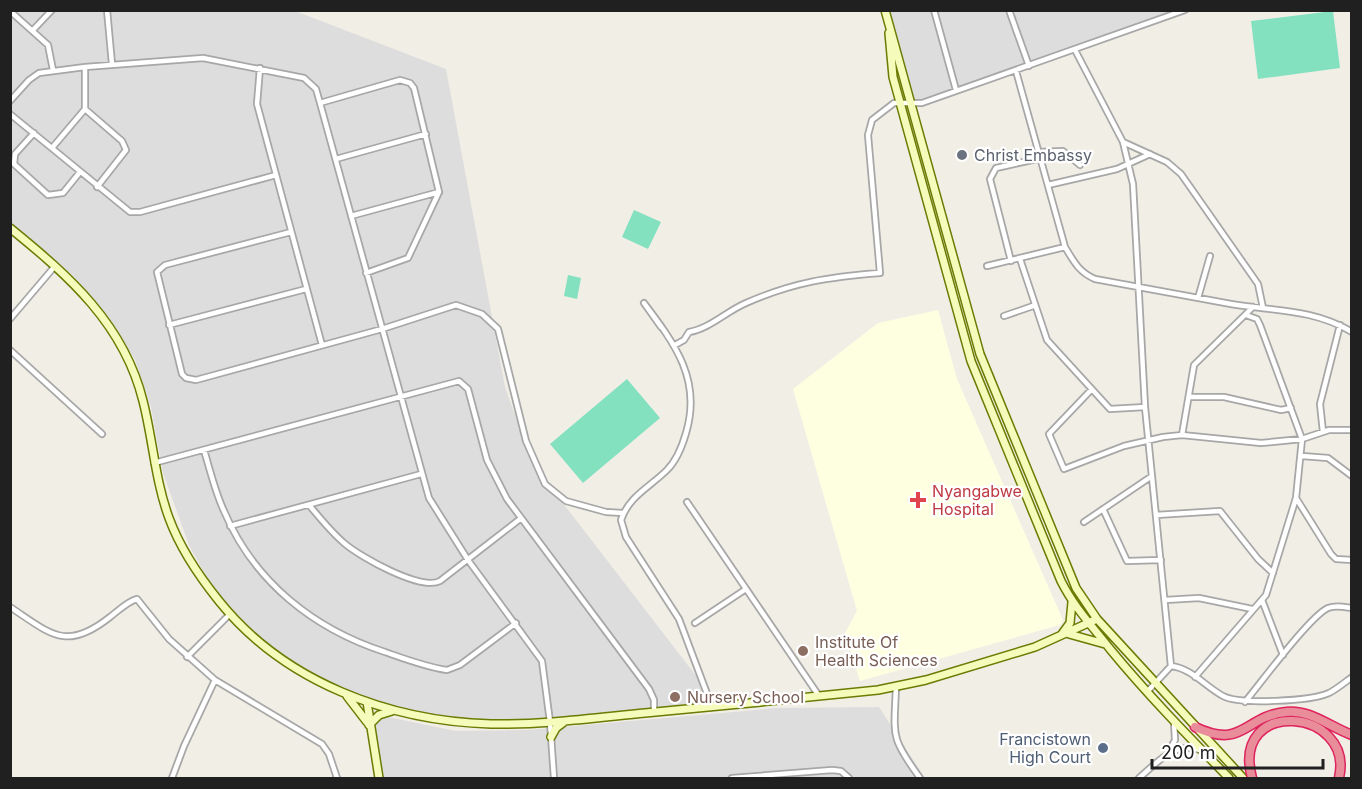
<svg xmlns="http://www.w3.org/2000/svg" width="1362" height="789" font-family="Inter,sans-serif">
<rect width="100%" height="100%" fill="#f1eee6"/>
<!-- residential -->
<path fill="#dedddd" d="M10 11H295L446 69 505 387 532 463 697 677 705 705 555 719H447L374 704 306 670 262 641 212 587 189 545 163 473 151 407 135 360 111 321 73 276 11 223Z
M888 11H1186L912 102Z
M879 707 925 778H383L373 721 388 717 456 731 529 730 777 708Z"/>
<!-- education -->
<path fill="#feffe1" d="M938 310 957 379 1063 620 1060 625 860 681 845 633 857 611 793 389 878 323Z"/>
<!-- pitch -->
<path fill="#83e1c0" d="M1333 11 1340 68 1258 79 1251 21Z
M634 210 661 222 648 249 622 237Z
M568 275 581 278 577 299 564 296Z
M627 379 660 418 583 483 550 444Z"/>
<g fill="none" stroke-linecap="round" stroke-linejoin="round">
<!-- street casing -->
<g stroke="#a7a7a7" stroke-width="8">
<path id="street" d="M107 10 112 64
M934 10 956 90
M1009 10 1029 66
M10 11 48 45 53 70
M33 30 52 10
M1075 50 1123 142 1133 184 1145 407 1171 666 1147 692
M260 68 257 104 322 345
M1016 71 1065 247C1074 262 1079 272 1095 279 1140 287 1186 296 1231 304 1274 311 1314 309 1352 332
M10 101 29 80 39 73 85 67 203 58 304 78 316 89 320 103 429 498 468 560 542 661 550 722 554 778
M320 103 400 80 410 83 414 88 439 192 408 258 366 273
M85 109 122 141 126 150 97 187
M10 114 130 212H140L276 175
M34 133 15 154 14 164 48 195 63 193 80 172
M1123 142 1167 162 1181 174 1258 284 1263 308
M52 148 85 109V67
M1039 152 1063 151 1080 165
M336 159 426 134
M1048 185 1117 169 1150 154
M351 216 439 192
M291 232 165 265 157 272 182 374 186 378 196 380 382 329 456 305 482 314 498 329 526 441 545 484 566 501 606 512 623 513
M1020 259 1047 340 1110 409 1145 407
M1011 261 990 179 996 168 1041 158
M987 266 1065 247
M1198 298 1210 256
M1004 316 1033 306
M10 319 55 266
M169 325 306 289
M661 327 644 303C675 344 702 380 686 433 682 447 677 460 667 470 650 487 629 496 621 520L626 537 679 619 712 707
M675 345 684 340 689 332C709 329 727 311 746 303 794 282 829 277 880 273L868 135 872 120 894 103H922L1185 10
M10 350 102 434
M1091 390 1049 434 1064 469 1124 446 1163 437 1182 435 1261 443 1302 439 1329 430H1352
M1189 397H1224L1281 410 1291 408
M1323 432 1320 404 1340 325
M1182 435 1194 365 1253 307
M204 450C210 470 215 492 224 511 254 582 314 629 385 652 405 659 426 667 447 670L460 665 516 623
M1302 456 1328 458 1352 476
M154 463 459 381 468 389 487 460 507 499 649 689 654 700V713
M1296 498 1331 554 1336 559 1352 560
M687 502 819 696
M309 505C320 518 331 532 344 543 360 557 421 591 440 581L520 519
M1103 509 1127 561 1161 560
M1156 515 1220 511 1258 559 1273 573
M1084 522 1152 476
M230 526 421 474
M1165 600 1199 598 1252 609
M1262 600 1283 655
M10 607C51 634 66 652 110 617 118 611 128 601 137 599L169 639 215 680 322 744 329 754 337 778
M695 623 746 589
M187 657 230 614
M1171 666C1191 668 1206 687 1223 696 1240 705 1311 701 1329 693 1337 689 1344 683 1352 677
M1195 677 1266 595 1296 498 1302 439 1260 325 1257 319 1246 315
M896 687C894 737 890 737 920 778
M1245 702C1260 684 1310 616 1328 608 1336 605 1344 607 1352 608
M1168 753 1175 740 1174 722
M172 778 184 746 215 680
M732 778 832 770 841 771 849 778
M1139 778C1157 763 1174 741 1200 750"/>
</g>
<!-- secondary casing -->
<g stroke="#6a7c03" stroke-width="10">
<path id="secondary" d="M885 10 980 354 1076 588 1097 619 1243 778
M889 33 893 77 971 361 1061 581C1074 607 1092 626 1110 649 1147 694 1188 736 1229 778
M10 228C69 276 124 324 143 401 153 440 155 480 169 518 180 548 198 575 219 601 284 682 389 721 491 724 542 725 594 718 645 713 723 706 800 698 878 690L926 680 1035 647 1097 619
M1062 634 1070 623 1072 602
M1069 634 1105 644
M347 696 367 722
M367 702 379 778
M369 725 379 715 392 711
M551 737 556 728 564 722"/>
</g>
<!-- highway casing -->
<g stroke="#df235d" stroke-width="11">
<path id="highway" d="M1195 727C1244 750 1244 716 1286 712 1310 709 1330 727 1352 735
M1252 778C1230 696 1355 708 1339 778"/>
</g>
<!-- street -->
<use href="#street" stroke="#fff" stroke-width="4.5"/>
<!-- secondary -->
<use href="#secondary" stroke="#f5fbba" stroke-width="7"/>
<!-- highway -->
<use href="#highway" stroke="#e98d9b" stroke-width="8"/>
</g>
<!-- markers -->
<circle fill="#6b7280" stroke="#fff" stroke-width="2" cx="962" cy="155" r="6"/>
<path fill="#e0444e" stroke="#fff" stroke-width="2" d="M915 491h6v6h6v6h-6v6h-6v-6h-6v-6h6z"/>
<g fill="#8d6e63" stroke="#fff" stroke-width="2">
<circle cx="803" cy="651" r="6"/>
<circle cx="675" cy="697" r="6"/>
</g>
<circle fill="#5c6f8a" stroke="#fff" stroke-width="2" cx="1103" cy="748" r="6"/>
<g text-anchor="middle" stroke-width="4.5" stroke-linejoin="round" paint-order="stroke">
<!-- worship labels -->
<g font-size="16" fill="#5b616d" stroke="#fff" text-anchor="start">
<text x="974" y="161">Christ Embassy</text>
</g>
<!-- health labels -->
<g font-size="16" fill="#be3a42" stroke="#fff" text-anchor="start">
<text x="932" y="497">Nyangabwe<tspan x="932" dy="18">Hospital</tspan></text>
</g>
<!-- education labels -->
<g font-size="16" fill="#785e54" stroke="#fff" text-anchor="start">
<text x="815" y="648">Institute Of<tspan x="815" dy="18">Health Sciences</tspan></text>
<text x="687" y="703">Nursery School</text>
</g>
<!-- service labels -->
<g font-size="16" fill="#4e5e75" stroke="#fff" text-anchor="end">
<text x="1091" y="745">Francistown<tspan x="1091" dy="18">High Court</tspan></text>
</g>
</g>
<!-- border -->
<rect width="1362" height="789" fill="none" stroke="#202020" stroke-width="24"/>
<!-- scale -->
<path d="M1152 759v9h171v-9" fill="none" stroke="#202020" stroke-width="3"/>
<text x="1161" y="759" font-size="18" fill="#202020" stroke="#ffffff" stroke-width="4.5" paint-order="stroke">200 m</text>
</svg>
